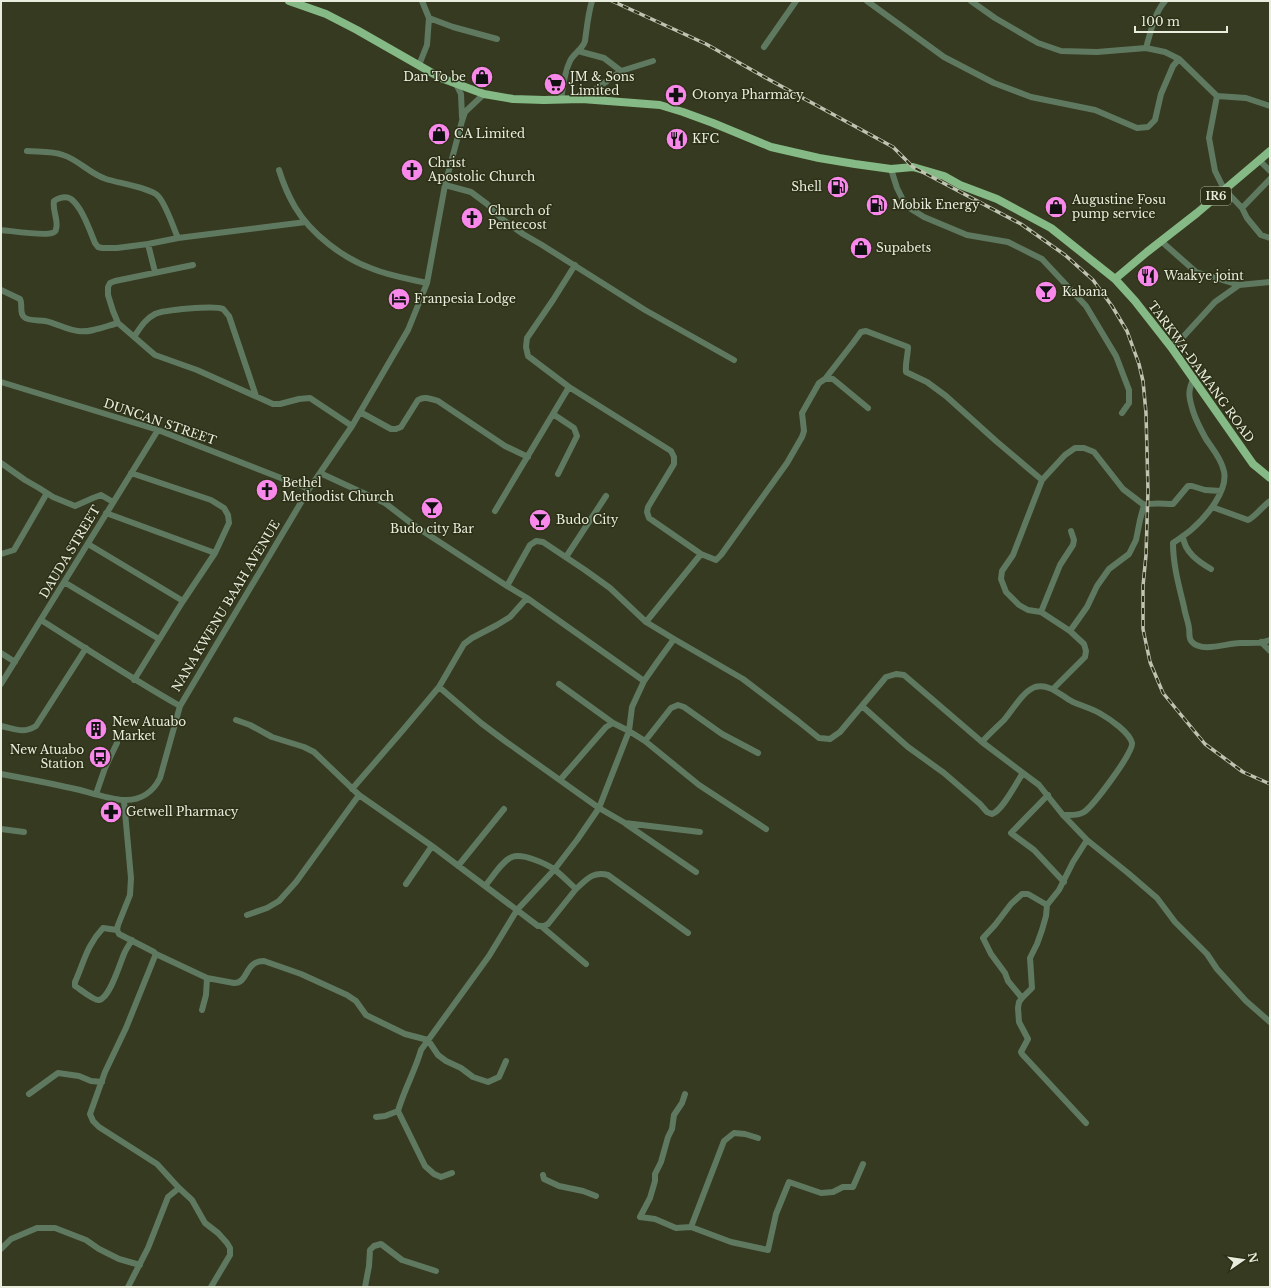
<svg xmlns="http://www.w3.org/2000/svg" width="1271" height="1288" font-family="'Libre Baskerville',serif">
<rect width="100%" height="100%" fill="#363a20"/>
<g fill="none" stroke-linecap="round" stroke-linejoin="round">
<!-- minor -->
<path stroke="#5f7960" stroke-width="6" d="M422 1 429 18
M867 1 944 57 994 83 1031 97 1095 110 1137 128 1148 127 1155 120 1161 94 1173 66 1179 59 1217 96 1209 138 1215 171 1224 189 1242 208 1247 218 1261 235 1270 238
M971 1 995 18 1038 43 1061 51 1097 52 1146 48 1165 52 1179 59
M764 47 796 1
M1146 48C1151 31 1154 14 1165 1
M578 51 604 58 621 71 653 61
M419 65 427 45 429 18 453 27 497 39
M456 84 461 94 462 117
M1217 96 1246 98 1270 106
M582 99 621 71
M561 100C563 87 564 73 570 61 574 53 583 49 585 41 587 27 588 14 592 1
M27 151C39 152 52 151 63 155 79 160 90 174 106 179 118 183 151 188 158 196 166 204 173 227 178 238
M1259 160 1270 171
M891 169 897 188 904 202 911 209 924 217 967 235 1008 242 1042 259 1086 306 1116 356 1129 390V403L1122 413
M279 170C283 183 288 195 295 207 311 234 344 259 373 269 390 276 410 279 427 283
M445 185 471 192 487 204 502 219 523 234 542 245 645 310 734 360
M1242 208 1270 179
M1 230C12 231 44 236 52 233 54 233 56 231 56 229 59 221 52 210 54 201 59 198 66 196 71 199 82 207 90 231 95 243L98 247 102 248H117L148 244 178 238 306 222
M1161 241 1196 272 1239 285 1270 282
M148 244 155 272
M193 265 115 281 110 283 108 287V295L113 311 118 323 155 355 197 370 273 404H280L299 399 310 398 352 426
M575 265 553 300 527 338 526 347 528 356 569 387 671 451 674 457V464L648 507 647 512 649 518 701 554 716 560 721 555 787 463 802 437 804 431 802 413 819 383 825 379H833L868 408
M1 290 20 299C23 304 19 313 24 317 28 321 39 320 45 321 56 323 67 330 78 331 91 333 106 326 118 323
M134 337C140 328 145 319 155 314 163 310 215 305 223 309 225 311 227 314 229 316L256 396
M1171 347 1183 337 1215 302 1239 285
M1194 378C1187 391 1189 398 1193 411 1196 421 1201 430 1206 439 1212 448 1220 457 1223 468 1231 489 1205 518 1191 530 1185 535 1179 539 1173 543 1173 565 1179 586 1184 607 1185 614 1188 621 1189 628 1190 633 1188 638 1192 642 1202 653 1227 643 1240 643 1250 643 1260 644 1270 640
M825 379 853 343 861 332 866 331 908 347C908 355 905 363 906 372L927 382 946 396 996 441 1042 480
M1 382 158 430 309 489
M360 412 391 429H396L401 427 418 400C425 396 430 399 438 401L505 446 528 457
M553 414 574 428 577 436 558 474
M1 463 25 480 39 488 53 497 75 506 93 498 101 495 113 502
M131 473 211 500 224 508 228 515 229 523 215 553 183 601 134 680
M320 473 385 503 415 526 507 586 530 545 536 541 543 542 585 570 610 588 646 622
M1212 507 1248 520C1254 518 1264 505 1270 501
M495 511 569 387
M106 513 215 553
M1183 536C1184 552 1199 562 1211 569
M88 544 183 601
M1 554 14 550 47 493
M566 557 606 496
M64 582 159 639
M507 586 527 598 644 681 658 661 674 639 646 622 701 554
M1041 612 1060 565 1073 545 1074 540 1071 531
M41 620C87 649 132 679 180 706
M1070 631 1087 607 1097 586 1109 569 1129 554 1136 540 1140 520 1144 505C1155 502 1163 504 1173 504L1188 486H1192L1205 490 1221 491
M674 639 743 679 798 721 819 738 830 739 840 732 886 677 896 674 904 675 982 742 1039 785 1063 815 1087 840 1073 862 1059 890 1047 905 1046 916 1042 930 1037 944 1030 958 1032 988 1022 998 1019 1002 1018 1008 1019 1022 1028 1039 1021 1052 1022 1054 1086 1123
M1261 642 1270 651
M1 653 15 662
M1 684 158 430
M559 684 613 723
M439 687 481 723 505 741 599 808 625 823 700 832
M1053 689 1085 657 1086 651 1084 644 1070 631 1041 612 1028 610 1019 605 1006 592 1001 579 1002 571 1013 555 1042 480 1065 455 1075 448H1084L1094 452 1123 489 1144 505
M862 706 908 747 944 773 980 804 987 812 992 814C1003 810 1016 783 1023 773
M236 720 250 725 272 737 304 747 314 752 359 795 432 846
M1 726C15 729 23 734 36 726L86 648
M645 741 671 708 678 705 684 707 722 734 758 753
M982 742C989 734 997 727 1004 720 1012 711 1023 691 1035 687 1050 683 1061 696 1073 702 1082 706 1093 709 1101 714 1110 719 1130 733 1132 743 1134 752 1093 806 1084 812 1078 816 1069 815 1063 815
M1 774C28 779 54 784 80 790 91 793 116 801 126 800 141 800 153 792 160 778L180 706 309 489 352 426 408 330 427 283 445 185 462 121 465 112 484 94
M560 780 606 727 613 723 629 731 645 741 699 785 766 829
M352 789 403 730 439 687 464 644 472 638 497 625 510 617 527 598
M96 794 105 768 117 743
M1048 795 1011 833 1034 850 1064 882
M124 801 131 878 130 895 118 925 117 930 119 934 154 952 156 954 155 956 126 1028 105 1072 90 1114 93 1121 99 1127 157 1164 179 1188 192 1200 205 1223 218 1233 227 1243 230 1248V1255L211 1287
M626 824 696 872
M1 829 24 832
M1087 840 1128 873 1157 898 1175 922 1207 954 1217 969 1246 1001 1270 1022
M458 866 504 809
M406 884 432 846 538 926H544L548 924 576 889
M485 886C492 878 502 861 512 857 523 853 547 864 555 870 563 876 569 883 576 889 587 879 593 871 608 875L688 933
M247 915 267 908 279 901 296 882 359 795
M541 926 586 964
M117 930 103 928C87 945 84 962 75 982V986C80 989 94 1001 99 1000 110 998 120 963 124 954 126 949 129 945 132 940
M156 954 207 978 234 983C249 983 244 961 264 961L301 974 347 995 356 1001 366 1015 405 1034 428 1040 438 1055 446 1061 461 1068 473 1077 488 1082 499 1077 506 1061
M1022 998 1008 981 1005 973 991 954 983 938 995 925 1011 904 1022 894H1028L1047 905
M202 1010 206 995 207 978
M29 1094 58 1073 79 1076 91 1081 102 1082
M398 1111 425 1166 434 1174 441 1177 452 1173
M376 1117 385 1116 398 1111C404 1090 415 1071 421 1050L489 956 517 910 554 870 577 840 599 808 629 731 632 707 644 681
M543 1175 544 1179 559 1186 583 1191 596 1196
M640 1217 655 1219 676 1228 691 1227 731 1242 768 1250 776 1214 789 1182 821 1193 833 1192 843 1187H853L863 1164
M640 1217 650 1198 655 1181V1174L661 1162 668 1137 672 1129 674 1115 682 1103 685 1094
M691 1227 724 1141 734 1133 745 1134 758 1138
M1 1249 11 1239 37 1228H55L86 1240 99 1249 119 1259 140 1265
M128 1287 148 1248 168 1197 179 1188
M365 1287 369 1266 370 1250 374 1246 381 1244 402 1260 436 1271"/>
<!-- major -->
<path stroke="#85ba86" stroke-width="8" d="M289 1 326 14 357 30 441 78 484 94 513 99 544 100 582 99 660 105 683 112 713 123 771 147 819 158 855 164 891 169 913 167 944 176 960 185 997 199 1051 228 1115 279 1135 301 1171 347 1253 464 1270 478
M1115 279 1147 252 1197 213 1270 151"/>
<!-- rail casing -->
<g stroke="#bfc3b1" stroke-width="3.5">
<path id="rail" d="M612 1 706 44 759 74 893 147 913 167 1021 224 1065 255 1093 280 1112 306 1127 331 1139 364 1143 381 1146 413 1148 491 1146 555 1143 586V629L1150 662 1163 693 1205 744 1243 772 1270 784"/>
</g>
<!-- rail -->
<use href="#rail" stroke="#2c3016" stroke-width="2" stroke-dasharray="6" stroke-linecap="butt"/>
</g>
<!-- icons -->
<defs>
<g id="shop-disc" transform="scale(1.15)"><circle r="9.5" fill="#f888ea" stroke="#2c3016"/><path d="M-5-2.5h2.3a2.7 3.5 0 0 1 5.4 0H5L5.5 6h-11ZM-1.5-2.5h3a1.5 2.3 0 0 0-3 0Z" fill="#111"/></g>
<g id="supermarket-disc" transform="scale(1.15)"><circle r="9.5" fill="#f888ea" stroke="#2c3016"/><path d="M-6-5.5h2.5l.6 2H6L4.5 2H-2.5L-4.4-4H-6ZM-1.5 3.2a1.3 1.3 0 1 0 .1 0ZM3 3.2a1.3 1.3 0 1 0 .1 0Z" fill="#111"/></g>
<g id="pharmacy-disc" transform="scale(1.15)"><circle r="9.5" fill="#f888ea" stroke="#2c3016"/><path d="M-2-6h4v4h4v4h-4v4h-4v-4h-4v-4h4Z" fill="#111"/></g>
<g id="restaurant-disc" transform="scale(1.15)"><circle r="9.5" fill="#f888ea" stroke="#2c3016"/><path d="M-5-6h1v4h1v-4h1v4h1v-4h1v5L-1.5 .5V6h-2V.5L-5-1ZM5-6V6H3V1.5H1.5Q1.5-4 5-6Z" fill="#111"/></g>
<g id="church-disc" transform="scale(1.15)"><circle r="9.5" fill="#f888ea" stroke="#2c3016"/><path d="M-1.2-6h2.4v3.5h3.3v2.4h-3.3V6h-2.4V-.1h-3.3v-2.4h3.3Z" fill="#111"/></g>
<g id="fuel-disc" transform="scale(1.15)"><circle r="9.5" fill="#f888ea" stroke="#2c3016"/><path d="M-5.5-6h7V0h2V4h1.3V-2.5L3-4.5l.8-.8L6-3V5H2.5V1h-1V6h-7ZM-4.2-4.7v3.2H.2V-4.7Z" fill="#111"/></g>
<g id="bar-disc" transform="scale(1.15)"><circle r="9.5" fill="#f888ea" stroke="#2c3016"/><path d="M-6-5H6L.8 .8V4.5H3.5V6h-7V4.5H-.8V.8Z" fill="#111"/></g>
<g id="hotel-disc" transform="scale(1.15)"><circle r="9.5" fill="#f888ea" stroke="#2c3016"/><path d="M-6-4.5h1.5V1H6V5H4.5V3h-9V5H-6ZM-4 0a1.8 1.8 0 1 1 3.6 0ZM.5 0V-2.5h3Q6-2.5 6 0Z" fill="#111"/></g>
<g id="building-disc" transform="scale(1.15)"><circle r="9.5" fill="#f888ea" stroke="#2c3016"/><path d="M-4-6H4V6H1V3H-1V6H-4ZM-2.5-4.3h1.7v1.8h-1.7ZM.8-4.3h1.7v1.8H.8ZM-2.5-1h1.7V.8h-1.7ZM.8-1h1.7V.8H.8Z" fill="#111"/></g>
<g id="bus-disc" transform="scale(1.15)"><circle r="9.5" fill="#f888ea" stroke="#2c3016"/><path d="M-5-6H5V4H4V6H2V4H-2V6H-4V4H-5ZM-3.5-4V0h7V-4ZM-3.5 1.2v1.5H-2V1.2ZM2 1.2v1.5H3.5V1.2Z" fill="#111"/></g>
</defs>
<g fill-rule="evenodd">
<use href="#shop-disc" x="482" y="77"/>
<use href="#supermarket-disc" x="555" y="84"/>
<use href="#pharmacy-disc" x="676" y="95"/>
<use href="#shop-disc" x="439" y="134"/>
<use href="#restaurant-disc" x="677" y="139"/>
<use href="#church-disc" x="412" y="170"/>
<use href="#fuel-disc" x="838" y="187"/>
<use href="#fuel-disc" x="877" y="205"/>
<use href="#shop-disc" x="1056" y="207"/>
<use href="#church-disc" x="472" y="218"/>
<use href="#shop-disc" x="861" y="248"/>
<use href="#restaurant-disc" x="1148" y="276"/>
<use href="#bar-disc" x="1046" y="292"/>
<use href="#hotel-disc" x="399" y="299"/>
<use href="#church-disc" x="267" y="490"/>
<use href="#bar-disc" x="432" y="508"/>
<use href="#bar-disc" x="540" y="520"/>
<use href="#building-disc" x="96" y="729"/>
<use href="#bus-disc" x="100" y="757"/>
<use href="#pharmacy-disc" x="111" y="812"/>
</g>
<g text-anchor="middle" stroke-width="3" stroke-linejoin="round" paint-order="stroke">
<!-- shield labels -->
<rect fill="#2c3016" stroke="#b0b4a1" stroke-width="1" x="1201" y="187" width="30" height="18" rx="3"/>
<g font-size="11" font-weight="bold" fill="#e9eddd">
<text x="1216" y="200">IR6</text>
</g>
<!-- poi labels -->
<g font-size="12" fill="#e9eddd" stroke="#2c3016" text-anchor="start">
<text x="466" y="81" text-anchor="end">Dan To be</text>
<text x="570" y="81">JM &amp; Sons<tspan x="570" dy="14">Limited</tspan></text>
<text x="692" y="99">Otonya Pharmacy</text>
<text x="454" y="138">CA Limited</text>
<text x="692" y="143">KFC</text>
<text x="428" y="167">Christ<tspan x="428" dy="14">Apostolic Church</tspan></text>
<text x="822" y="191" text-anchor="end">Shell</text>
<text x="1072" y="204">Augustine Fosu<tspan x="1072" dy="14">pump service</tspan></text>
<text x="892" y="209">Mobik Energy</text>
<text x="488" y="215">Church of<tspan x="488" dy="14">Pentecost</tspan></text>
<text x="876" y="252">Supabets</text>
<text x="1164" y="280">Waakye joint</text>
<text x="1062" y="296">Kabana</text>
<text x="414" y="303">Franpesia Lodge</text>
<text x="282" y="487">Bethel<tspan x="282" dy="14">Methodist Church</tspan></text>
<text x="556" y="524">Budo City</text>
<text x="432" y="533" text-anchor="middle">Budo city Bar</text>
<text x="112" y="726">New Atuabo<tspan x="112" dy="14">Market</tspan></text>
<text x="84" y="754" text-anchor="end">New Atuabo<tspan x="84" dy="14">Station</tspan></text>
<text x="126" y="816">Getwell Pharmacy</text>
</g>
<!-- street labels -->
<g font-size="12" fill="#e9eddd" stroke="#2c3016">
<text transform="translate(1201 372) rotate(54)" y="4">TARKWA-DAMANG ROAD</text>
<text transform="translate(160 422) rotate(19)" y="4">DUNCAN STREET</text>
<text transform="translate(70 552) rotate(-59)" y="4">DAUDA STREET</text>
<text transform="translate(226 606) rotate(-59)" y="4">NANA KWENU BAAH AVENUE</text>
</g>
</g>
<!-- border -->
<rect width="1271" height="1288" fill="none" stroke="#e9eddd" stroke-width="4"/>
<!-- north arrow -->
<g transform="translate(1243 1260) rotate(77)" stroke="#2c3016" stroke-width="3" paint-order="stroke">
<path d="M0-3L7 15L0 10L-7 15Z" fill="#e9eddd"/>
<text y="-6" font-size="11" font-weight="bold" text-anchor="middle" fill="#e9eddd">N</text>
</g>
<!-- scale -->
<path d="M1135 26v6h92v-6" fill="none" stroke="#e9eddd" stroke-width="2"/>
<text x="1141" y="26" font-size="12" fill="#e9eddd" stroke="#2c3016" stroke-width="3" paint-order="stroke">100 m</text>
</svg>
